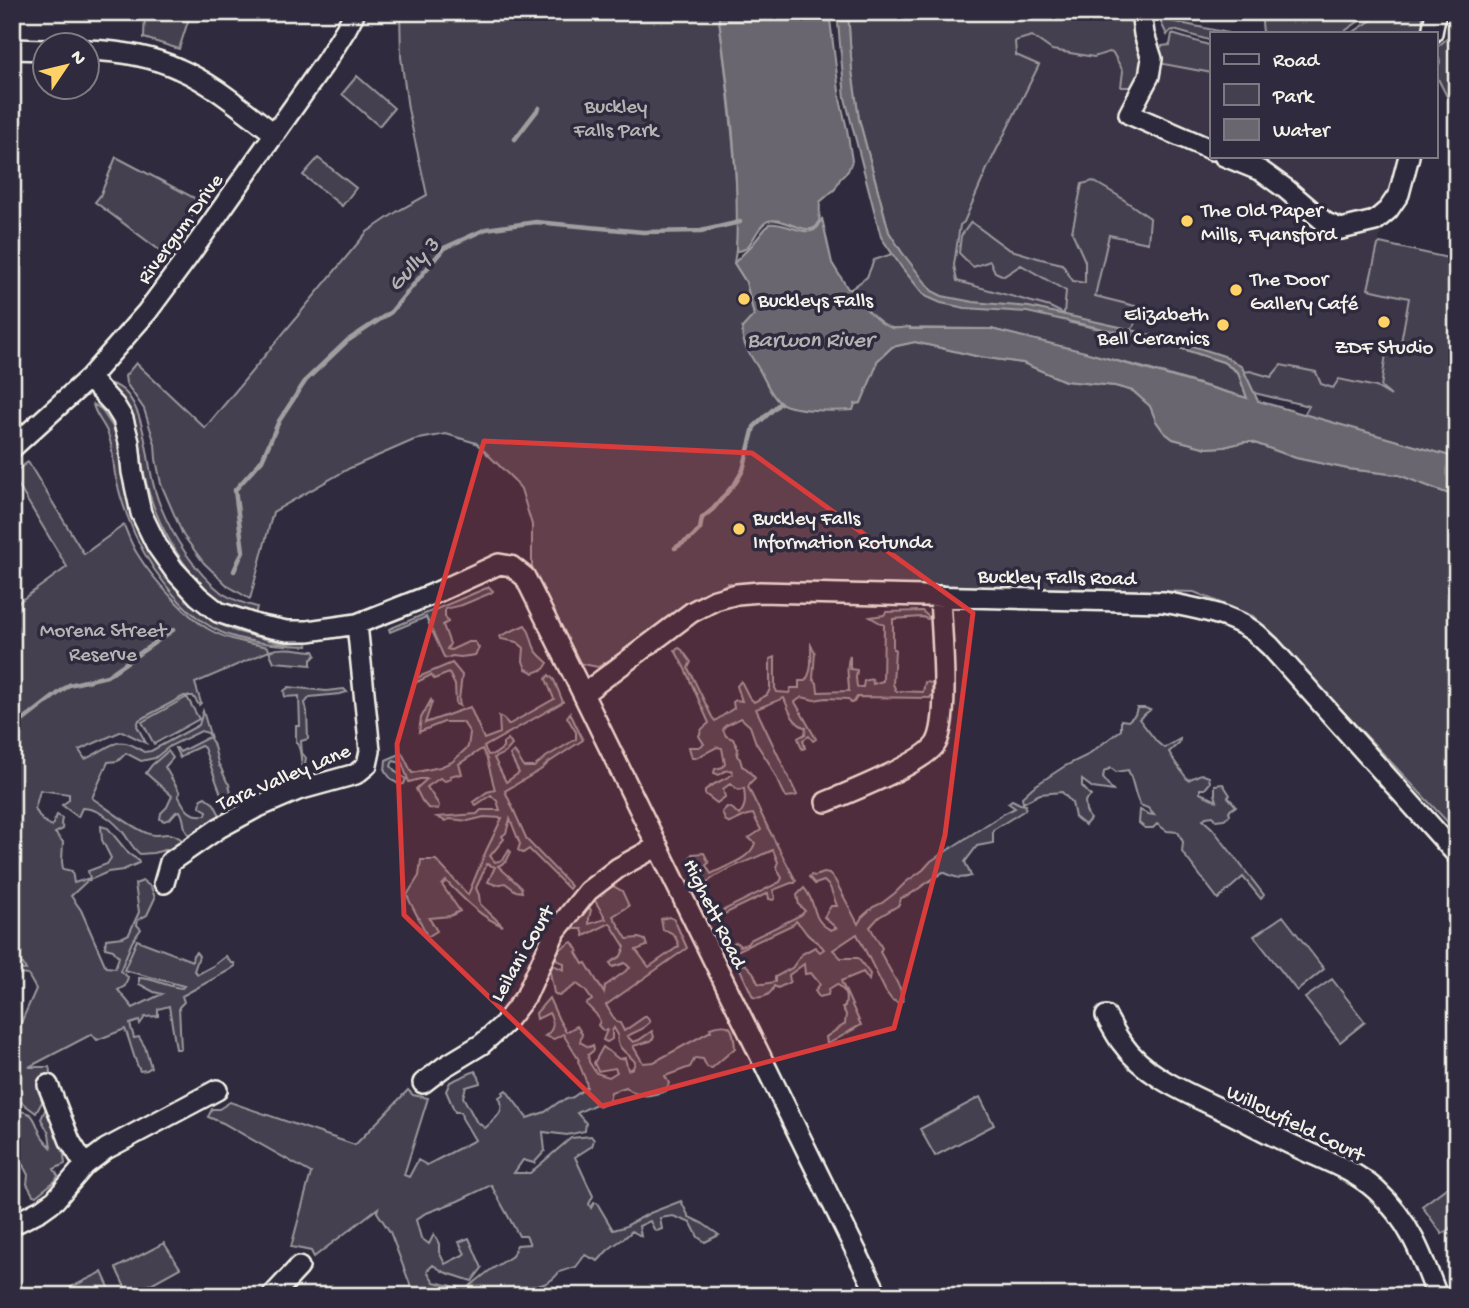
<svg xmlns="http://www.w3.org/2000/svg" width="1469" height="1308" font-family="'Gochi Hand',sans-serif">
<rect width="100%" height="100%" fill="#2f2a3d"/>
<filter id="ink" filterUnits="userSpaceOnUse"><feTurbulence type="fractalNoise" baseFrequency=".0143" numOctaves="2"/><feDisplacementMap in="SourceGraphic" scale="14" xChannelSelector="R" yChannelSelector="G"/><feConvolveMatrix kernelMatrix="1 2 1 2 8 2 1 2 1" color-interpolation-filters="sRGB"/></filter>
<g filter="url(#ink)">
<!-- built -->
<path fill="#3b3647" d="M1006 29 1212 73V156H1416L1382 227 1368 289 1409 298 1386 406 1281 380 946 285Z"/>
<!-- green -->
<path fill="#454050" stroke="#9c989c" stroke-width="2" fill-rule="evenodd" d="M145 12H191L179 49 144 38Z
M400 12H718C725 64 731 115 735 167 737 199 740 231 734 263L746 282 754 315 860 389 876 362 892 347 915 342 980 357 1023 363 1065 381 1115 386 1133 391 1150 406 1156 421 1164 432 1173 439 1207 448 1224 447 1244 442H1252L1296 458 1348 469 1399 475 1457 497V832L1253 616 1194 592 899 585H759L728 583 674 616 638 642 598 667 578 663 532 568V525L521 489 515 481 476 443 446 434 414 440 350 468 273 512 250 599 228 586 204 563 183 535 161 484 156 459 155 444 144 409 126 383 125 376 136 363 205 428 367 232 398 211 427 195 408 109 401 57Z
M848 12H1138L1146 67 1136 87H1121L1123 71 1113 53 1109 52 1094 57 1052 50 1032 36 1015 41 1016 55 1039 65 987 169 964 222 960 225 954 265 957 281 1050 307 1064 314 1066 291 1021 265 1004 276 995 272 990 261 973 267 959 253 961 236 971 222 1008 249 1041 259 1062 264 1073 281 1085 283V261L1072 232 1082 184 1093 181 1117 195 1150 218 1148 243 1109 235 1095 296 1139 307 1134 326 1131 330 1081 319 1071 323 1158 341 1223 362 1238 373 1247 398 1141 367 991 329 889 328 866 311 851 289 867 277 874 260 901 251 889 232 859 119 852 71Z
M1156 12H1162L1166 20 1228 33H1212V41L1174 30 1170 31 1167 35Z
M1261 12H1372L1342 33H1263Z
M1384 12H1422L1424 33H1352Z
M1457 30V116L1436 75V71L1440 62 1436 48Z
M1172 34 1212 46V73L1158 63 1157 51 1162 46 1170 45Z
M357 76 394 108 379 126 342 94Z
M116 157 202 202 166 255 95 202 100 196Z
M318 158 356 188 342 206 303 175Z
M1380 243 1457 260V458L1304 415 1309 406 1254 393 1244 372 1250 371 1271 377 1281 365 1316 372 1321 384 1333 388 1339 379 1376 387 1391 396 1381 387 1387 347 1400 348 1409 298 1368 289 1378 245Z
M111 384C142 391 146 449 151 473 153 484 156 495 160 505 173 537 194 571 222 593 233 600 245 604 257 607L255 615C243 611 231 607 221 600 182 574 153 518 144 473 141 457 141 441 135 425 130 410 118 398 111 384Z
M93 404 101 409 113 427 118 443 122 473 130 506 168 578 188 600 213 621 235 631 280 643 307 642 308 646C281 645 254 644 228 635 182 618 143 561 127 515 122 502 118 488 115 474 113 462 113 449 109 437 106 425 95 416 93 404Z
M28 462 84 554 124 525C128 535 132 546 138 555 152 578 187 617 210 630 228 640 248 643 268 647L269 651C283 646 299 650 314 651L316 655 311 660V665L274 662 269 651 195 683 201 703 199 705 193 696H184L139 720 137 726 146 743 122 731 79 750 85 759C111 748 116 732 144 752L151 751 199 725 203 711 211 738 208 733 201 731 170 746 155 758 141 761 126 753 118 761 108 762 92 798C109 809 130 827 149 834 162 838 167 829 181 839V846L153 853 140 854C131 847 129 839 122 831 112 819 97 808 82 808L78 817 62 805 69 800V794L40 790 35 809 42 820 52 826 57 815 62 818 61 824 63 829 55 833 63 842 62 862 63 869 72 871 74 883 90 878 88 871 107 864 111 858 102 840 101 826 108 828 129 854 138 860 139 863 123 870 108 872 87 881 71 896 81 910 106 967 115 968 119 957 113 950 105 948 106 939 123 937 129 934 139 912 135 884 143 881 151 887 155 898 147 915 138 920 137 925 141 929 132 942 120 971 128 977 125 986 118 990 133 1008 162 994 154 992 139 984V978C154 978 167 987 182 988L184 986 124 970 137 940 192 961 193 955 196 952 199 956 194 971 198 974 213 966 226 956 231 963H234L235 966 228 971 182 996 184 1002 179 1007 181 1049H176L169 1006 158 1009V1016L145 1017 140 1024 139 1021 130 1024 134 1038 139 1037 145 1047 151 1067 147 1070 140 1071C133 1057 131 1043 125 1029L97 1040 92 1034 29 1067H49L53 1082 36 1113 21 1102 12 1101V1043L36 989 28 975 12 973V969L26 970 23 964 12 962V607L67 567 12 475V474Z
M489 587 493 591 491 593 462 605 445 609V616L448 622 443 625 450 644 447 649 451 650 468 642H475L479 648 475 655 461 657 452 656 447 658 444 657 426 617 390 632 389 629Z
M922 611 929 617 928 619 922 617 893 619V649H895L893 684 896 691 923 692 925 682 932 683V694L930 698 857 697 854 702 851 703 848 699 826 698 814 700 802 697 795 702 816 739 813 741 809 736 803 740 805 748 802 749 798 738 805 734 806 728C792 723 789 710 784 698L756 709 797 795 795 796 786 797 769 763 756 743 750 726 741 718 725 726 723 730 726 736 733 739 738 749 737 756 740 759 742 766 747 769 755 778 750 783 748 787 768 828 796 881 795 883H791L773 890 775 898 773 900 769 899 768 893 718 917 716 914 780 882 782 878 776 867 778 862 773 850C756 858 718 871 707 883L700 882 697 871 702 867C698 863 693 864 690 859L692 854 704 853 709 863 706 865 711 874C725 866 751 859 755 843L749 838 761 830 753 814 747 815 730 823 725 820 722 812 727 807 733 809 739 815C747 805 745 799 744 788L739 790 730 784 723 789 725 797 717 803 705 794V790C714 783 724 780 733 774L731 770 725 771 719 775 714 773 715 769 723 767 725 764 722 748 717 747 696 758H692L689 747H699L704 744 699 736 702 729 709 723 686 671 675 650 679 648 682 650 691 662 688 668 712 717 715 721 734 708 733 702 736 700 742 701 737 686 741 681 749 697 754 702 767 695 770 689V659L775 657V688L777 692 789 693 791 688H799V681H805C813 671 811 657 811 645L815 652 813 679 817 683 818 692 849 691C849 677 845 669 850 655V669L857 670 856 678 857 687H863L864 681 872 679 873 684 883 681 884 625 870 617 884 615 886 612Z
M525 625C532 634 530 639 535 649 538 655 543 658 548 663L544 669 534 673 526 669 523 661 524 648 517 642 501 639 500 636Z
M452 663 462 675 459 700 460 706 456 704 455 685 449 673 434 679 431 675 417 682 416 678Z
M549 675 554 680 563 702 484 747 488 755 495 754 503 748V743L508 739 512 745 505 753 494 758 506 782 519 773 510 755 514 751 524 767H534L546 757 576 739V732L567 717 570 713 583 740 548 763 542 769 505 791 527 840 571 886 569 889 529 849 523 853 518 850 520 844 510 819 506 833 502 836 504 839 490 856 495 862 503 860 509 850 511 852 506 862 498 866 521 887 522 892 516 891 505 883 496 885 488 882 495 867 487 864 476 888 479 895 480 904 503 926C480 917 463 898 446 881L442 885 460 911 450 916 429 918 437 931 427 937C422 922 413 910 407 895L419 876 421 860H436L468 895 486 851 502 818 484 817 468 821 450 819 445 821 437 817 477 814 481 810H500L497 801 491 795 476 805 473 802 487 792 495 790 487 759 482 749 459 764 462 774 458 775 457 774 450 776 451 779 445 781 440 778 427 787 439 805 438 809 428 808 422 801 416 789 427 779H420L409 782 402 763 393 761 391 766 396 772 406 779 404 784 400 785 392 780 385 771 386 760 402 753 412 773 440 767 452 762 468 747 470 733 463 722H444L419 732 421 718 431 700 432 702 425 723 470 707 484 739 500 733 499 716 504 719 508 725 554 699 546 679Z
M289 687 326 691 344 689 347 692 340 694 310 697 305 703 307 712 308 739 301 741 302 753 306 758 305 763 309 771 308 779 284 788 279 785 278 777 298 770 303 773C300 763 303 750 296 742V726H300L299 696 285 697 284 691Z
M187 697 199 719 154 744 142 722Z
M1137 708H1145L1150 710 1139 719 1157 742 1164 748 1180 739 1179 743 1169 752 1175 762 1188 780 1201 774 1209 777 1210 783 1205 789H1200V793L1217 801 1215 794V785L1223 784 1230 795 1228 797 1236 806 1229 811 1230 815 1224 819 1216 820 1213 816 1206 817 1203 820 1212 828 1264 895 1261 899 1243 877 1218 899 1182 852 1183 842 1178 832 1167 831 1157 824 1153 828H1145L1139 823 1140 810 1148 814 1154 815 1148 808 1140 805C1134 794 1134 782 1128 770L1116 772 1111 768 1104 772 1103 778 1113 791 1093 788 1082 780V786L1091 796 1085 801 1086 811 1090 819 1085 825 1075 817 1072 803 1062 792 1040 794 1023 803 1022 797 1033 787 1065 766 1086 756 1121 730V720L1128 721 1135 715Z
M209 737 213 743 219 766H220L227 782 229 784 233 803 230 805H225L204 748 201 746 188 752 180 758 175 748H177L180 752Z
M168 751 173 758 165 767 180 793 178 795C185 809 189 817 206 815L207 811 200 807 201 799 205 797 214 804 221 817 194 839C180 830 187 822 180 811L176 812 170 819 164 821 160 819 161 813 167 807 172 796C164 788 155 782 146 773L152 765Z
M1012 800 1020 804 1026 805 1025 810 993 830V843L977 846 965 862 971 876C959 880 954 877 943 872L909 895 901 898 899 905 879 917 870 927 882 948 880 952 900 988 903 1000 899 1003 892 1000 886 992 857 934 833 950 841 958H858L870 974 869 980 863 972 841 981 861 1025C849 1031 839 1039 827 1044L826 1037 845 1024 846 1014 842 1008 845 1006C847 996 846 991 837 984L829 989 828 995 819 997 815 991 820 984 811 973 805 974 804 964 789 975 790 982 778 988 774 986C771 995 763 999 753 997L739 967 745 964 753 972 758 983 763 984 775 982V977L792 968 802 954 815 947 820 952 824 949C819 942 812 940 807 934 802 928 803 927 796 921L794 924 739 950H735L732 944 736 942 740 946 747 944 750 940 801 915 805 911 799 905 797 895 804 888C819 905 809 919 831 930L836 928 824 917 831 906H837L830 887 824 881 815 884 809 877 811 875 815 876 824 873 829 874 835 880 858 924 862 917 873 907 882 903 895 893 906 882 923 870 931 861 1003 814 1015 808 1008 803Z
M613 886 622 891 629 906 613 916 627 939 639 938 645 940 647 946 636 950 649 967 679 946C676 937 673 931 663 930L661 919 669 917 674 919 687 948 606 1005 616 1022 620 1023 624 1031 646 1016 650 1022 642 1029 627 1036 633 1042 639 1040 652 1031 654 1037 651 1041 633 1046 643 1063 654 1062 711 1031 710 1028C732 1021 733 1027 735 1048L712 1068 707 1067 703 1059 695 1058 690 1067 665 1076 669 1083 666 1091C650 1096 639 1099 626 1087L611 1092 609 1102 600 1106 598 1103 577 1113 586 1123 585 1131 567 1135 543 1132 545 1151 534 1163 523 1160 514 1173H530L571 1138 591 1136 594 1140 592 1146 575 1157 593 1196 589 1204 591 1208 594 1203H597L613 1230 624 1227 650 1213 681 1201 689 1217 702 1223 719 1235 705 1242 698 1237 691 1223 673 1216 660 1218 662 1229 657 1231 654 1229 650 1221 639 1226 641 1236 632 1231C624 1240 614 1244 607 1251 604 1254 601 1258 598 1261L585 1255 576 1267 559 1272C552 1283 537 1288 525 1287L522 1296H420L410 1284 390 1232 377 1212 378 1208 314 1257 311 1251 291 1247 311 1173 223 1123 208 1117 212 1109H219L230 1102 355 1145 408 1090 413 1095 428 1098 404 1175 409 1177 418 1160 427 1165 475 1140 462 1118 461 1112H455L446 1091 450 1082 475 1071 479 1077 480 1083 466 1087 463 1097 476 1121 485 1128C495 1119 507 1111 499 1097L504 1094 503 1092 506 1090 527 1118 545 1112 559 1102 573 1097 587 1087 586 1081 578 1061 579 1060 563 1034 554 1039 545 1036C554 1030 555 1023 549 1013L537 1019 536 1013 549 998 559 1020 566 1032 577 1026 582 1034 580 1042 589 1047 593 1045 594 1050 588 1055 589 1062 596 1073 609 1077 617 1072 615 1068 598 1071 594 1063 603 1047 619 1059 625 1058 628 1070 633 1068 635 1062C628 1053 614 1047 618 1035L614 1028 612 1031V1039L607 1042 603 1040 607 1030 603 1031 598 1025 600 1021 596 1014 586 1004 592 1000 585 990 577 984 559 996 554 993 550 972 553 965 564 970V963L558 961 555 956 560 949 572 942 578 951 576 952 583 964 586 963 604 993 605 986 630 968 625 963 613 967 610 963 621 956 625 947 610 923 584 936 582 929H573L570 926 586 904 591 910 589 918V924L606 919 594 899ZM491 1185 519 1236H526L530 1244 517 1245 512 1256 489 1271 466 1289 434 1282 427 1271 433 1265 444 1272 472 1281 482 1268 469 1238 459 1242 465 1254 445 1264 439 1252V1244L434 1234 429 1244 421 1238 416 1220 424 1214 458 1201Z
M1283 916 1324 969 1297 991 1254 936Z
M1332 979 1365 1022 1340 1042 1305 998Z
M980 1097 994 1125 935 1156 920 1129Z
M46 1108 62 1139 65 1164 54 1169 58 1176 55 1181 36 1196 33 1195 27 1184 28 1175 23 1165 15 1168 12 1148V1110C34 1112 33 1115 40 1133 43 1139 47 1143 51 1147L49 1133 41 1119Z
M1457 1180V1223L1442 1234 1422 1206Z
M164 1243 180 1268 129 1296 116 1268Z
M102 1272 113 1296H53Z"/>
<!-- water -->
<path fill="#6a6670" stroke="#a19ea0" stroke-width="2" d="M718 12H829L840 99 847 129 852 161 848 171 840 179 835 189 820 202C819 208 821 218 818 224 809 240 780 213 766 222 754 230 752 252 736 251 740 171 729 91 718 12Z
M837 12H848L852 71 859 119 889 232 901 251 932 291 942 296 973 302 1029 307 1120 327 1193 346 1224 356 1242 367 1258 401 1457 458V497L1399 475 1348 469 1296 458 1252 442H1244L1224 447 1207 448 1173 439 1164 432 1156 421 1150 406 1133 391 1115 386 1065 381 1023 363 980 357 915 342 892 347 877 361 876 367 861 403 855 404 853 410C838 411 789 412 778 401 770 393 766 382 761 373 752 356 742 348 742 328L754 315 746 282 734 263 752 245 769 224C789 221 815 246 822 218L832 263 848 289H851C860 302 876 324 892 328 897 329 904 327 910 327V329H991L1085 352 1247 398 1238 372 1223 362 1192 352 1158 341 1027 312 965 308 941 303 925 296 902 268 881 237 845 98Z"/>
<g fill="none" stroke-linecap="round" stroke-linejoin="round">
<!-- stream -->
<path stroke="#a19ea0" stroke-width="4.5" d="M515 139 539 108
M675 548 691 538 700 529 702 518 713 509 736 482 743 470 754 427 780 403
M234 571 243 551 235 490 262 460 279 421 306 380 347 341 391 312 444 248 486 229 536 222 643 232 701 231 740 222
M12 729 69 685 107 676 173 630"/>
<!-- minor casing -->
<g stroke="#f4f1e8" stroke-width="24">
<path id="minor" d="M1141 12 1144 34 1152 59 1149 76 1129 114 1212 150
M1432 33 1436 12
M12 49 46 50
M88 50C118 51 151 56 179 69 214 84 244 111 275 134
M1224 156 1261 171 1286 189 1326 223 1341 229 1375 221 1388 210 1399 194 1409 156
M89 378 115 406 123 419 129 442 132 472 141 513 157 546 174 570 198 596 218 612 257 625 287 631H308L357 624 433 594 499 564 511 566 525 577 583 694 878 1296
M12 448 89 378 147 312 187 258 326 61 346 29 355 12
M583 694 692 612 715 600 737 594 760 592 1164 602C1193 608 1228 613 1253 631 1259 635 1264 641 1270 646L1457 855
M826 802C850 792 921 764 935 745 951 723 941 627 940 596
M170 862 219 828 256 808 298 790 356 774 367 765 370 751 357 624
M164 883 170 862
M1106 1016C1111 1025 1116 1035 1122 1043 1146 1078 1192 1095 1229 1113 1253 1125 1277 1138 1301 1149 1327 1161 1355 1171 1376 1190 1409 1220 1422 1255 1437 1296
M423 1083 444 1067 482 1044 505 1023 526 996 555 932 588 891 618 868 658 846
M48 1085 70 1141 85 1165
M12 1225 41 1210 55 1200 85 1165 106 1149 217 1090
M272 1296 299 1267"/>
</g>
<!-- minor -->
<use href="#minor" stroke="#2f2a3d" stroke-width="19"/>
</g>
</g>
<!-- marked area -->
<path fill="#d93c3b" fill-opacity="0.2" stroke="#d93c3b" stroke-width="5" stroke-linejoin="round" d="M484 441 752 453 973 613 945 835 894 1028 602 1106 404 915 397 744Z"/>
<!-- markers -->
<g fill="#ffd166" stroke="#2f2a3d" stroke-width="2.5">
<circle cx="1187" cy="221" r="7"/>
<circle cx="1236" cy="290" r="7"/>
<circle cx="744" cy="299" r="7"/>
<circle cx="1384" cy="322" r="7"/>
<circle cx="1223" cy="325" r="7"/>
<circle cx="739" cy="529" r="7"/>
</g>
<g text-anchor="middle" stroke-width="7" stroke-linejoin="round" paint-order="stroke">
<!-- park labels -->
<g font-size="21" fill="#b7b3b3" stroke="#2f2a3d">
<text x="616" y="112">Buckley<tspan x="616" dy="24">Falls Park</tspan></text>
<text x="103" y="636">Morena Street<tspan x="103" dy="24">Reserve</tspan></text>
</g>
<!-- poi labels -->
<g font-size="21" fill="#f4f1e8" stroke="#2f2a3d" text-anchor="start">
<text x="1201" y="216">The Old Paper<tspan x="1201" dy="24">Mills, Fyansford</tspan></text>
<text x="1250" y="285">The Door<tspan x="1250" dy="24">Gallery Café</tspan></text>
<text x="758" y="306">Buckleys Falls</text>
<text x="1209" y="320" text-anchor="end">Elizabeth<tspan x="1209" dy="24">Bell Ceramics</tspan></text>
<text x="1384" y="353" text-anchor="middle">ZDF Studio</text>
<text x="753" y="524">Buckley Falls<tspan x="753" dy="24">Information Rotunda</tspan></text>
</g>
<!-- street labels -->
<g font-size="21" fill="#f4f1e8" stroke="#2f2a3d">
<text transform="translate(179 228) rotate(-54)" y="7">Rivergum Drive</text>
<text transform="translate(1057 576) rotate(1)" y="7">Buckley Falls Road</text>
<text transform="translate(283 776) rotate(-23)" y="7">Tara Valley Lane</text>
<text transform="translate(716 913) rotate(64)" y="7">Highett Road</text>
<text transform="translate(521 953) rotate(-60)" y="7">Leilani Court</text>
<text transform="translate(1296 1122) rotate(26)" y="7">Willowfield Court</text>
</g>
<!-- water labels -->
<g font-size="23" font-style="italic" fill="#b6b2b2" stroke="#2f2a3d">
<text transform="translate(412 263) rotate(-47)" y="8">Gully 3</text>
<text x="810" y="346">Barwon River</text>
</g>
</g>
<!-- margin -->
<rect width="1469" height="1308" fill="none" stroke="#2f2a3d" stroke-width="42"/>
<rect x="21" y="21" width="1427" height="1266" fill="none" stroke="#f4f1e8" stroke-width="2.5" filter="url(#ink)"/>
<!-- legend -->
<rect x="1210" y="32" width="228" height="126" fill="#2f2a3d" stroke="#7e7a81" stroke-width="2"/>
<rect x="1224" y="54" width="35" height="10" fill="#2f2a3d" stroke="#7e7a81" stroke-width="2"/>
<text x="1273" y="66" font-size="21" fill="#f4f1e8">Road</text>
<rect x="1224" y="84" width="35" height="21" fill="#454050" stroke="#7e7a81" stroke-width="2"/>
<text x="1273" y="102" font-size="21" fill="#f4f1e8">Park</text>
<rect x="1224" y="119" width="35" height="21" fill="#6a6670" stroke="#7e7a81" stroke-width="2"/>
<text x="1273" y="136" font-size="21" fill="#f4f1e8">Water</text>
<!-- north arrow -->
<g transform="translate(66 66) rotate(55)"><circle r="33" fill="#2f2a3d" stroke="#7e7a81" stroke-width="2"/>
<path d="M0-5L12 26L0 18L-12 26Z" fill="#ffd166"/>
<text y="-10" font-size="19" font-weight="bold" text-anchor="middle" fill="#f4f1e8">N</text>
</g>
</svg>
